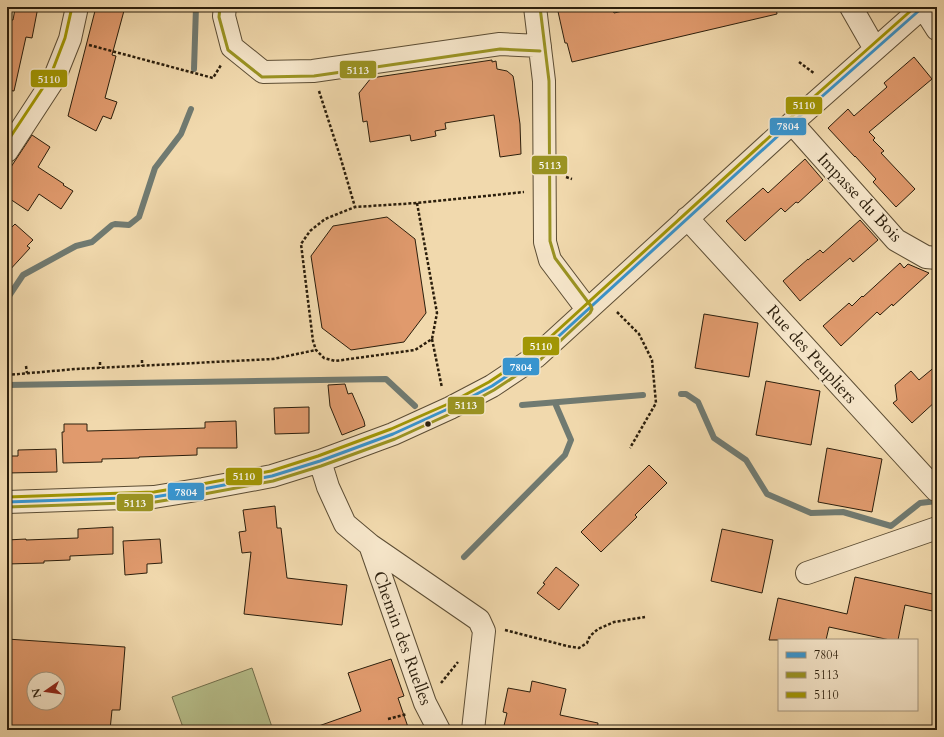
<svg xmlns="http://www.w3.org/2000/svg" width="944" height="737" font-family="Cardo,serif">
<rect width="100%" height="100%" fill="#f1d9ad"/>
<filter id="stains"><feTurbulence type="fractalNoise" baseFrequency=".005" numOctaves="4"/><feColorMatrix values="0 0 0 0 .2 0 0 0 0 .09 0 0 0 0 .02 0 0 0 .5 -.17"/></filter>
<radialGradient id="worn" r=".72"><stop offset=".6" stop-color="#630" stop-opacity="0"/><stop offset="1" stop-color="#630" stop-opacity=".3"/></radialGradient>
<!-- green -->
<path fill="#b7c08c" stroke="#716f4c" d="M252 668 273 730H184L172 697Z"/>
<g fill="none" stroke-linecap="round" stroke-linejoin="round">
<!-- stream -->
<path stroke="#707a71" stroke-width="6" d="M194 69 196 7
M7 299 23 275 76 246 92 242 112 225 115 224 129 225 139 217 155 168 181 134 191 109
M7 385 386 379 415 406
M681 394H686L698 402 714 438 746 460 767 494 811 513 843 512 891 526 920 503 937 501
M522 405 643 395
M464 557 565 455 571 440 555 403"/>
</g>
<!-- building -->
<path fill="#e09a6d" stroke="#2b1e0c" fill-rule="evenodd" d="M17 7H38L32 38 26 37 14 91 7 90V31L9 20H13L15 9H17Z
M96 7H125L112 55 116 56 105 98 117 102 111 119 103 116 96 131 68 116Z
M557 7H612L614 13 640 7H776L777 14 572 62 567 43H565Z
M914 57 932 79 869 132 875 138 873 140 884 151 881 153 915 189 896 207 873 182 876 179 855 156V157L828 128 848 109 854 116 887 87 884 83Z
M492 60V62L496 61 497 69 507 71 513 76 514 81 520 124 521 154 500 157 494 115 445 123 446 129 435 131 436 136 411 141 410 135 370 142 367 121 363 122 359 93 371 78Z
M32 135 50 147 38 167 64 184 63 185 73 191 61 209 39 194 28 211 7 197V173Z
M805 159 823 180 798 203 796 202 785 212 781 208 745 241 726 221 763 188 768 193Z
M387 217 415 239 426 313 404 342 351 350 322 328 311 256 333 226Z
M860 220 878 240 853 262 850 258 800 301 783 281 808 259V260L820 250 823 253Z
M15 224 33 240 27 246 30 248 7 273V232Z
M900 263 904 268 908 264 929 273 893 306 892 304 880 315 877 312 841 346 823 326 849 303 852 306 862 296 863 297Z
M704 314 758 323 749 377 695 368Z
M937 365V400L912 423 893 403 897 400 895 385 911 371 919 380Z
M766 381 820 391 811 445 756 435Z
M345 384 348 394 352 393 364 421 365 426 342 435 330 406 328 385Z
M309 407V433L275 434 274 408Z
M236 421 237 448H197V455L139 457V458L102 459V462L63 463 62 432H64V424H87V431L205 428V422Z
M827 448 882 459 872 512 818 502Z
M56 449 57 472 7 473V456H18V450Z
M649 465 667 483 635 515 637 517 601 552 581 532Z
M275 506 277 528H281L287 578 347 585 342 625 244 614 251 552 242 553 239 532 246 531 243 510Z
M113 527V554L70 556V560L44 561V563L7 564V540L26 539V540L78 538V529Z
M722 529 773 540 762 593 711 581Z
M160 539 162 563 147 564V573L125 575 123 541Z
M556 567 579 585 559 610 537 593 545 584 543 583Z
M855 577 937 595V612L905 605 898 640H890L829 627 826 640H769L778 598 847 614Z
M7 639 125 647 120 710H112L110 730H7ZM34 679H58V703H34Z
M391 659 404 696 398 698 409 730H314L313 728 361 711 348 673Z
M532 681 566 689 560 715 598 723 597 730H503L507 713 503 712 508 688 530 692Z"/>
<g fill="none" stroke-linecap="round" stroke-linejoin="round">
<!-- minor casing -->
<g stroke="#5c4d34" stroke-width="24">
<path id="minor" d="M225 7 224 16 232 47 263 72 313 71 500 44 540 46
M535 7 544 81 545 242 550 260 587 309
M851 7 875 49
M923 7 937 29
M792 123 896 240 926 257 937 258
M7 151 54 79 70 39 77 7
M687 218 936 490
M320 461 328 487 345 524 370 545
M7 502 154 497 203 489 251 480 272 476 320 461 393 434 450 408 492 386 537 356 792 123 923 7
M807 573 937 528
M439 730 425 703 370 545 479 620 484 631 473 730"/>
</g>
<!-- path -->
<path stroke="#2b1e0c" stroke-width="2.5" stroke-dasharray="3 2" stroke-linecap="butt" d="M89 45 213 78 221 65
M799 62 815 74
M319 91 340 156 355 207
M566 177 572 179
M417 203 437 313 432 339 415 350 335 361 324 358 316 350 313 341 301 244 310 231 325 219 355 207 417 203 524 192
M933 279 937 292
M617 312 639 334 652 360 656 403 630 448
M432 339 442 388
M142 360V366
M100 362V368
M26 366 27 373
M7 375 76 369 273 359 316 350
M505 630 567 646 579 648 587 643 590 636 598 629 614 622 645 617
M441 683 458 662
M388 719 407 714"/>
<!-- minor -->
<use href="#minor" stroke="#f6e6ca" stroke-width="22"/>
<!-- bus-1 casing -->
<g stroke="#f6e6ca" stroke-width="6">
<path id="bus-1" d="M7 502 154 497 203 489 272 476 320 461 393 434 450 408 492 386 537 356 792 123 923 7"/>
</g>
<!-- bus-2 casing -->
<g stroke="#f6e6ca" stroke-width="6">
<path id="bus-2" d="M220 7 219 17 228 50 262 77 314 76 500 49 540 51
M7 507 155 502 204 494 273 481 321 466 395 439 452 413 494 390 540 360 590 313 592 309 591 306 555 258 550 241 549 81 540 7"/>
</g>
<!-- bus-3 casing -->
<g stroke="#f6e6ca" stroke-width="6">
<path id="bus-3" d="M7 142 50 77 65 38 72 7
M7 497 154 492 202 484 271 471 318 456 391 429 448 404 489 382 534 352 789 119 915 7"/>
</g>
<!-- bus-1 -->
<use href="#bus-1" stroke="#3894ce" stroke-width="3"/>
<!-- bus-2 -->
<use href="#bus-2" stroke="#9a9322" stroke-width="3"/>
<!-- bus-3 -->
<use href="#bus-3" stroke="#a19604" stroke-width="3"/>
</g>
<!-- markers -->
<circle fill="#2b1e0c" stroke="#f6e6ca" stroke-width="1.5" cx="428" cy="424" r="3.5"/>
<g text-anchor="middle" stroke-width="3" stroke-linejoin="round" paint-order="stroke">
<!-- street labels -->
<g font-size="17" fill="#2b1e0c" stroke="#f6e6ca">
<text transform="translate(860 197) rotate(47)" y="6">Impasse du Bois</text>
<text transform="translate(812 354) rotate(48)" y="6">Rue des Peupliers</text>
<text transform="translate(403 638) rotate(70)" y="6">Chemin des Ruelles</text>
</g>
</g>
<g stroke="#f6e6ca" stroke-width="1.5">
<rect x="339" y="60" width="38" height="19" rx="4" fill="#9a9322"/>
<rect x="30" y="69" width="38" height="19" rx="4" fill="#a19604"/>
<rect x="785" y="96" width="38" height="19" rx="4" fill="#a19604"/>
<rect x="769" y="117" width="38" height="19" rx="4" fill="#3894ce"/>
<rect x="531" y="155" width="37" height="20" rx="4" fill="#9a9322"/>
<rect x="522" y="336" width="38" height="20" rx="4" fill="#a19604"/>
<rect x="502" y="357" width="38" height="19" rx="4" fill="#3894ce"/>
<rect x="447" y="396" width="38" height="19" rx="4" fill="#9a9322"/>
<rect x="225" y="467" width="38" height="19" rx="4" fill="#a19604"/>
<rect x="167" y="482" width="38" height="19" rx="4" fill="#3894ce"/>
<rect x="116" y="493" width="38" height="19" rx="4" fill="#9a9322"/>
</g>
<g font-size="11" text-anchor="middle" font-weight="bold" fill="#fff">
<text x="358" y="74">5113</text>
<text x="49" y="83">5110</text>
<text x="804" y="109">5110</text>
<text x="788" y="130">7804</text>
<text x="550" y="169">5113</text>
<text x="541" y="350">5110</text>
<text x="521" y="371">7804</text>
<text x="466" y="409">5113</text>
<text x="244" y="480">5110</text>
<text x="186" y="496">7804</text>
<text x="135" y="507">5113</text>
</g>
<!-- margin -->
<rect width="944" height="737" fill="none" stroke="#f1d9ad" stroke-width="24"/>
<rect x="8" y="8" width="928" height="721" fill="none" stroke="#2b1e0c" stroke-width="2"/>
<rect x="12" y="12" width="920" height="713" fill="none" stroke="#2b1e0c"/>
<!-- legend -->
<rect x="778" y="639" width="140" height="72" fill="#f6e6ca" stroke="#a5967e"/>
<rect x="786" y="652" width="20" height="6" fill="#3894ce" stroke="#a5967e"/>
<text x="814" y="659" font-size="12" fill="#2b1e0c">7804</text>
<rect x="786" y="672" width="20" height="6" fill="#9a9322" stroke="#a5967e"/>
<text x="814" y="679" font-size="12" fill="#2b1e0c">5113</text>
<rect x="786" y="692" width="20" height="6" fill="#a19604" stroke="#a5967e"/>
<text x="814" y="699" font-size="12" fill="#2b1e0c">5110</text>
<!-- north arrow -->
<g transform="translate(46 691) rotate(257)"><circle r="19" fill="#f6e6ca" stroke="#a5967e"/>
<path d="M0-3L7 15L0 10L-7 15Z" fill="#8f2418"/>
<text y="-6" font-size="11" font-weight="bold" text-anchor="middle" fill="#2b1e0c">N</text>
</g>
<rect width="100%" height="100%" filter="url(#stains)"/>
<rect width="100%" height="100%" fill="url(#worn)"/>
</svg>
